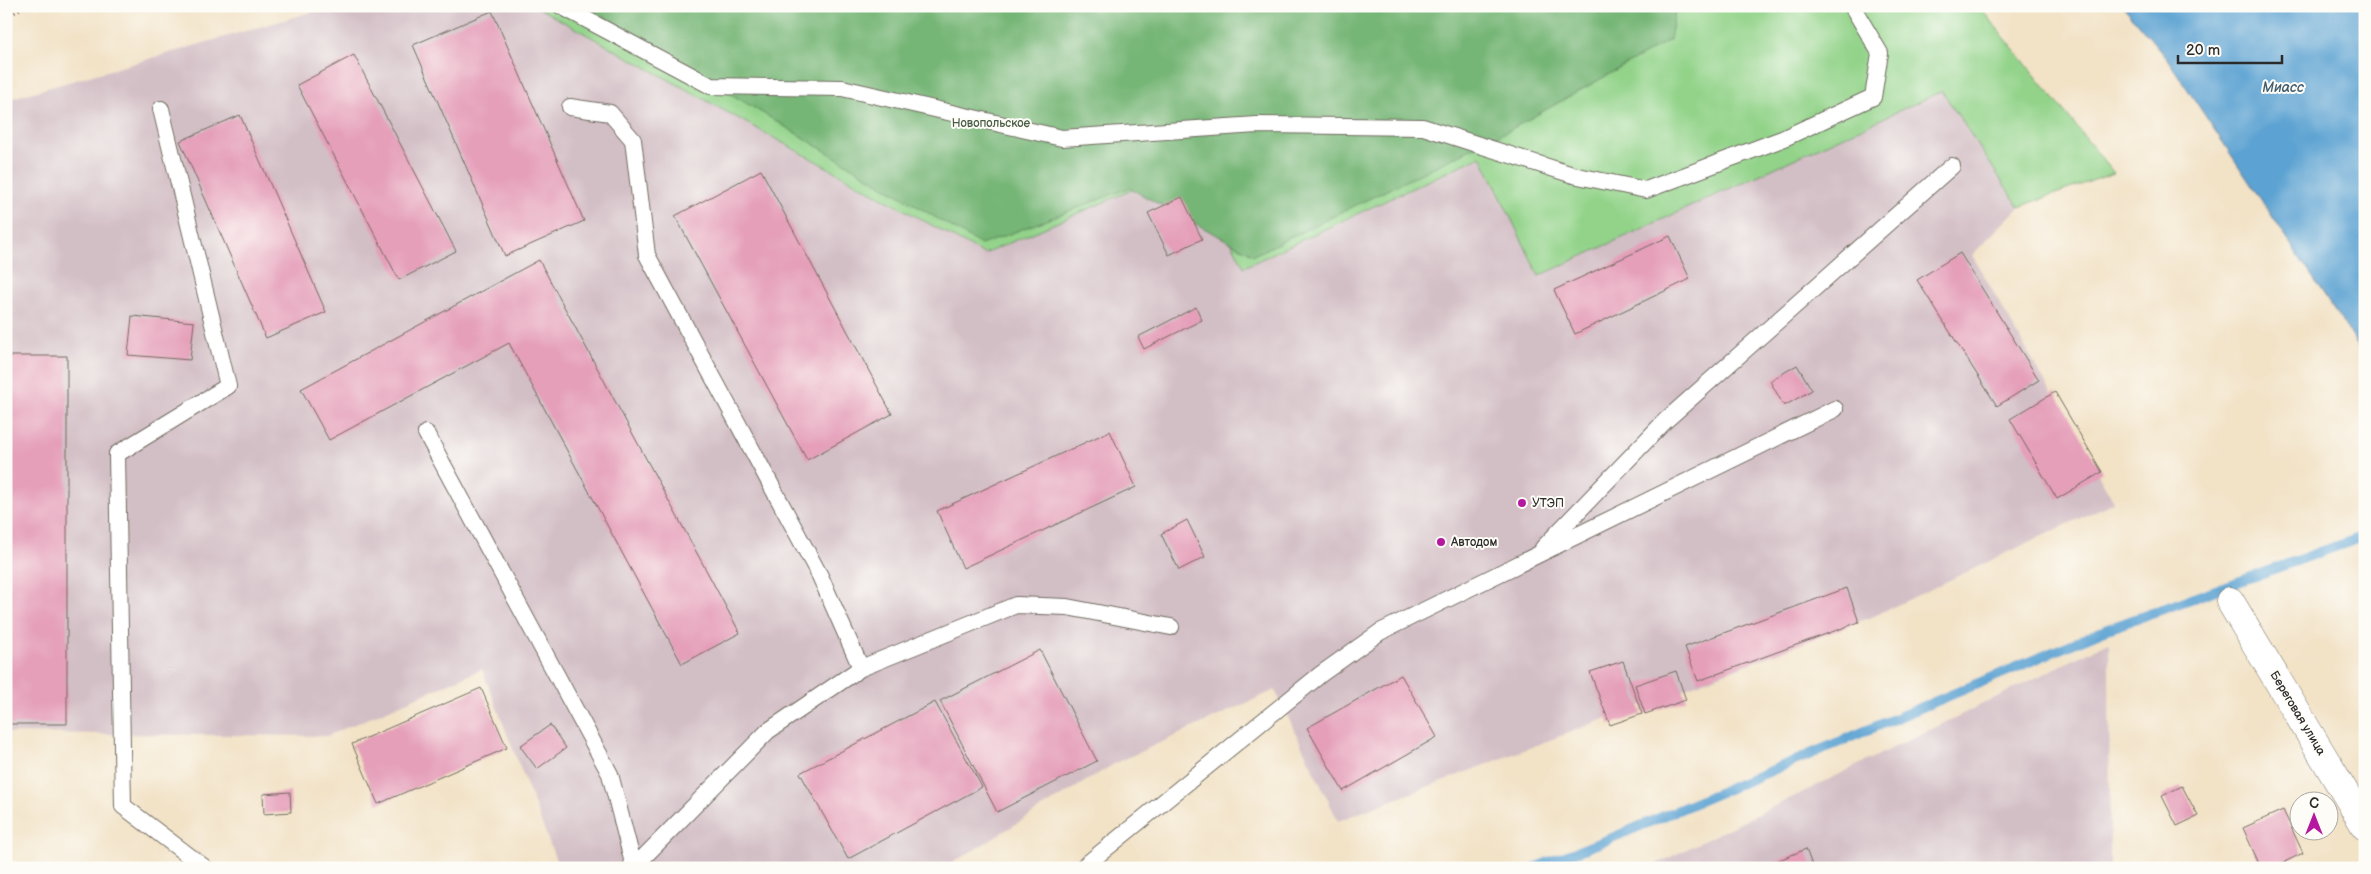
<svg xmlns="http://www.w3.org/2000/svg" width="2371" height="874" font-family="'Balsamiq Sans',sans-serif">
<rect width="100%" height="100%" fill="#fdfcf7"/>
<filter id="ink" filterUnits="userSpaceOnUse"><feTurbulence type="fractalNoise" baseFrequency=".02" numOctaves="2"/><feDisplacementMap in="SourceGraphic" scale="10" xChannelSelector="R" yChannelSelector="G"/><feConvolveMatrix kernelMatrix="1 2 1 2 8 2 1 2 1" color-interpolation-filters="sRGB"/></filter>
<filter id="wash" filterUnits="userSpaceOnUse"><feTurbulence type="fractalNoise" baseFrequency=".0096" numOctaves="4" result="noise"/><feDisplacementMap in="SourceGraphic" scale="20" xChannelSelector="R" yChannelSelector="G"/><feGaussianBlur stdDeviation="1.12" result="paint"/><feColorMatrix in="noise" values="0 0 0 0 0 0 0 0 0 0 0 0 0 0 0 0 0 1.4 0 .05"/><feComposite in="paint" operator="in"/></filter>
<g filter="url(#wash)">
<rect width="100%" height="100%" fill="#f2e2c6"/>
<!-- industrial -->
<path fill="#d2bec5" d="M333 6H535L984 254 1192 164 1244 267 1481 156 1539 276 1942 90 2019 207 1972 255 2114 502 1874 616 1338 821 1275 690 1114 764 944 868H559L482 669 327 736 6 733V100Z
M2109 642 2110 868H1648Z"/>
<!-- green -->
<path fill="#92d389" stroke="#5e7f5a" d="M535 6H1979L2114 173 2019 207 1942 91 1539 276 1481 156 1244 267 1192 164 984 254Z"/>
<!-- forest -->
<path fill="#75b575" stroke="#507050" d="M585 6H1676L1670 40 1508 131 1254 255 1129 188 981 245Z"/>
<!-- water -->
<path fill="#5ca2d2" stroke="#44667e" d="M2123 6H2365V356L2166 57Z"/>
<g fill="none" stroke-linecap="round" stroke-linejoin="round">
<!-- stream -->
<path stroke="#5ca2d2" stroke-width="10" d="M1534 868 1607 840 2105 630 2365 536"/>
</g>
<g id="blocks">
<!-- building -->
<path fill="#e59fb9" d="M492 11 584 221 505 256 413 45Z
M354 55 456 251 399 280 297 85Z
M240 115 326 312 266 338 180 141Z
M761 170 892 414 807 460 675 216Z
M1182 197 1202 239 1169 255 1148 213Z
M1670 236 1690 279 1575 334 1554 290Z
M1960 253 2039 380 1997 406 1917 280Z
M539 260 740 633 682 664 509 343 329 440 301 389Z
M1196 307 1202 320 1144 349 1138 337Z
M132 316 194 322 190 360 128 355Z
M6 356H67V724H6Z
M1797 365 1812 390 1784 406 1770 381Z
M2055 392 2102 472 2057 499 2010 419Z
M1110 431 1136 487 963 568 937 511Z
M1187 520 1205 557 1179 570 1161 534Z
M1847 588 1859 622 1698 681 1685 647Z
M1040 650 1097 761 997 812 940 701Z
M1623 661 1642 714 1610 725 1590 672Z
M1676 671 1686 700 1645 714 1635 685Z
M1401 675 1437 737 1343 791 1307 728Z
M481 688 507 748 378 804 352 744Z
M935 702 982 787 848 859 800 773Z
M550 725 566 748 537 769 520 746Z
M2182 786 2198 816 2177 826 2162 796Z
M290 792 291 812 264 814 263 794Z
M2283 810 2303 853 2272 868H2261L2243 828Z
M1806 849 1813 868H1760Z"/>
</g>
</g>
<g filter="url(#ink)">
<use href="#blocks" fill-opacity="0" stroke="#716b61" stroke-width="1"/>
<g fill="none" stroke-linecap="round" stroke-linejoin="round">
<!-- lane casing -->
<g stroke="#716b61" stroke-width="18">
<path id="lane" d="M561 6 711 86 842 88 1062 138 1257 125 1423 127 1573 175 1646 190 1782 139 1873 97 1880 53 1852 6
M570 107 610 113 633 140 647 255 820 576 861 668
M161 109 228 386 117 454 123 806 205 868
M426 433 610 774 634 867
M1543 548 1665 421 1952 166
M633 868 768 731 861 668 1016 605 1067 607 1171 627
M1082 868 1321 674 1380 632 1835 409"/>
</g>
<!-- street casing -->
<g stroke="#716b61" stroke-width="29">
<path id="street" d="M2230 601 2365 826"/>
</g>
<!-- path -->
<path stroke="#716b61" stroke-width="3" stroke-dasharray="1 4" stroke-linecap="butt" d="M6 18 25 6"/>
<!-- lane -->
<use href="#lane" stroke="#fff" stroke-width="16"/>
<!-- street -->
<use href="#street" stroke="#fff" stroke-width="28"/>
</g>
</g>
<!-- markers -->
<g fill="#b5179e" stroke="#fdfcf7" stroke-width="2">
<circle cx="1522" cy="503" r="5"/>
<circle cx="1441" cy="542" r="5"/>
</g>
<g text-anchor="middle" stroke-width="4" stroke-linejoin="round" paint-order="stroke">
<!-- park labels -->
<g font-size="12" fill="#4a5d47" stroke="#fdfcf7">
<text x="991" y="127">Новопольское</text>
</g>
<!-- poi labels -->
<g font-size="12" fill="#2b2b2b" stroke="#fdfcf7" text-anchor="start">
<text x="1532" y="507">УТЭП</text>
<text x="1451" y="546">Автодом</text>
</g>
<!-- street labels -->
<g font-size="12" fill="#2b2b2b" stroke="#fdfcf7">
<text transform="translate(2298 713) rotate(59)" y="4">Береговая улица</text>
</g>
<!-- water labels -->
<g font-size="14" font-style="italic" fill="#3f5b6e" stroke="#fdfcf7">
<text x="2283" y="92">Миасс</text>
</g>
</g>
<!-- margin -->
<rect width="2371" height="874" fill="none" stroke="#fdfcf7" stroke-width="25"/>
<!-- north arrow -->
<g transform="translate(2314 816)"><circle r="24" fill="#fdfcf7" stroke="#a9a8a5"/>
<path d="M0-4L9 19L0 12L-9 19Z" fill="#b5179e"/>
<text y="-8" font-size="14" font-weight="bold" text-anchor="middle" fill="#2b2b2b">С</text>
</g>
<!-- scale -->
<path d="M2178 55v8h104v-8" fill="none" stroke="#2b2b2b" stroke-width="2.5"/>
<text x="2186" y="55" font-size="15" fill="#2b2b2b" stroke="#fdfcf7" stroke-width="4" paint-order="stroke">20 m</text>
</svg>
